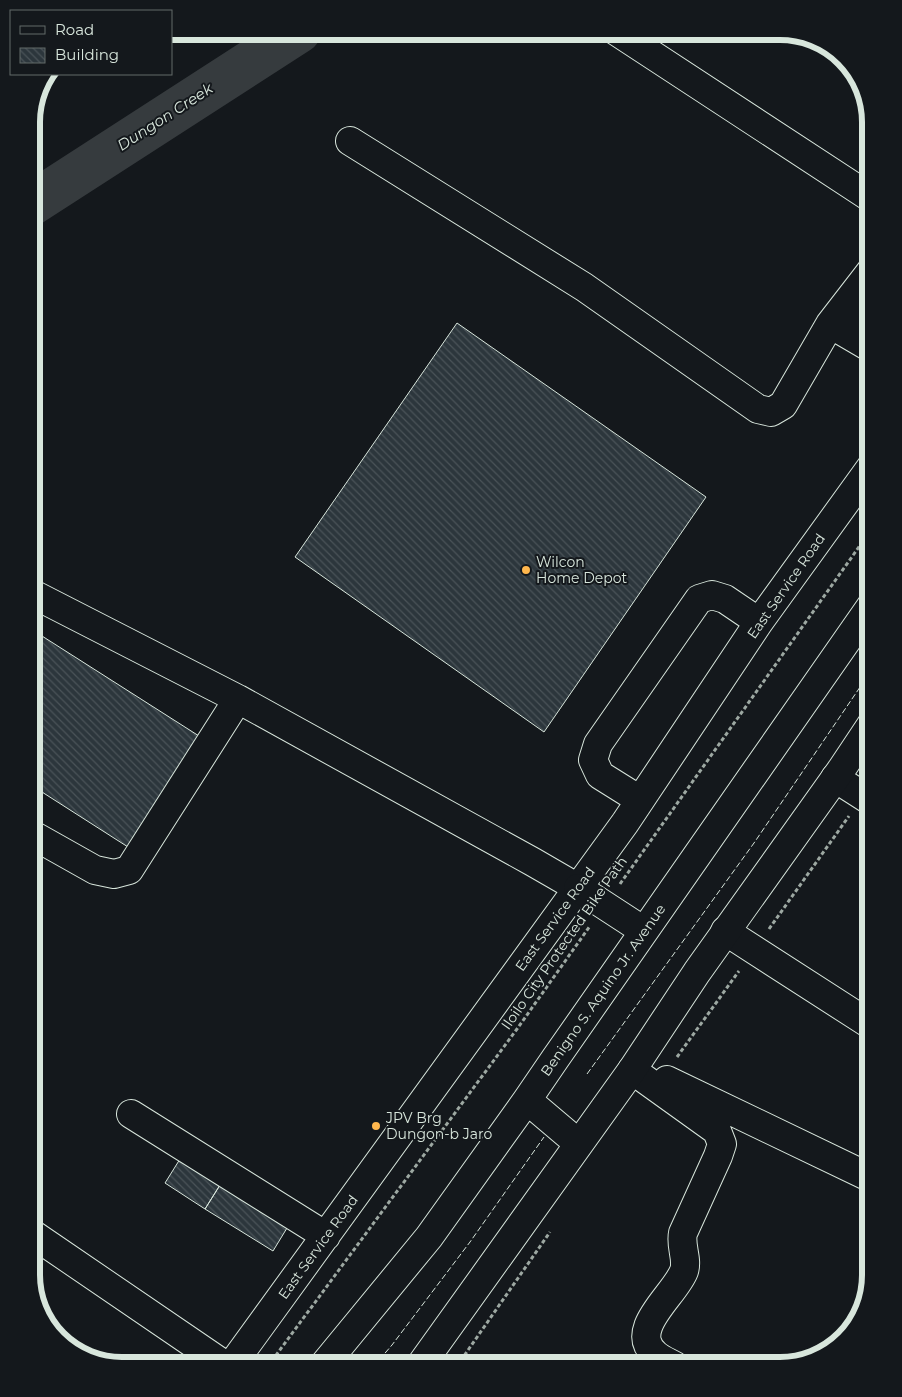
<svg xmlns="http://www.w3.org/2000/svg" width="902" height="1397" font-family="Montserrat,sans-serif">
<defs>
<pattern id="building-back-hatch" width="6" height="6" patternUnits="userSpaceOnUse" patternTransform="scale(1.25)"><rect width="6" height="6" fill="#2c363c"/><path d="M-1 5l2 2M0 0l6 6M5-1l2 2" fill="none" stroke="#4a5358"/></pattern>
</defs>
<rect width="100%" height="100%" fill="#14181c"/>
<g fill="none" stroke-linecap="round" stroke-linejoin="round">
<!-- river -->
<path stroke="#363b3e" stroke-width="44" d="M31 204 299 31"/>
</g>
<!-- building -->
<path fill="url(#building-back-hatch)" stroke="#d8e6dc" d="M457 323 706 497 544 732 295 557Z
M31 629 199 736 128 847 31 785Z
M180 1159 220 1185 205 1209 165 1183Z
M220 1185 287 1228 273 1251 205 1209Z"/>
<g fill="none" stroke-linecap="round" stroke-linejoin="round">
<!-- minor casing -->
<g stroke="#d8e6dc" stroke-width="30">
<path id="minor" d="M616 31 871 198
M350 141 584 287 758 409 771 412 783 405 830 324 871 271
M846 304 871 321
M830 324 871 348
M31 593 238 699 533 862 578 888
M835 778 871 801
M640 800 600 775 593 760 598 744 699 599 712 595 725 599 759 622
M31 834 95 870 114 874 129 870 238 699
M725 931 871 1025
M632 1070 717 1131 722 1144 718 1156 683 1233C680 1246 688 1259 684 1271 675 1295 627 1329 655 1354 660 1359 668 1362 675 1366
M667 1080 871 1178
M131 1114 326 1236
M31 1233 226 1366
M231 1366 625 823 759 622 871 467"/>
</g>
<!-- highway casing -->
<g stroke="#d8e6dc" stroke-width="30">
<path id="highway" d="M578 888 644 931
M527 1100 579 1144
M323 1366 429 1237 527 1100 555 1059 871 606
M420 1366 632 1070 697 972 841 770 871 725"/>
</g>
<!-- path -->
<path stroke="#9da8a2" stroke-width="3" stroke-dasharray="4 2.5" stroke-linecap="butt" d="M620 884 871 530
M769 929 849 816
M677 1057 739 971
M268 1366 517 1029 590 926
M457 1366 550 1232"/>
<!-- minor -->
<use href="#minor" stroke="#14181c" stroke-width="28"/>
<!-- highway -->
<use href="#highway" stroke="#14181c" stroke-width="28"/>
<!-- fence -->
<path stroke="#d8e6dc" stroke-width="1" stroke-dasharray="6 2.5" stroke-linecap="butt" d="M587 1074 754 843 871 671
M374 1366 392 1345 470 1242 544 1137"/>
</g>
<!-- markers -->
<g fill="#ffb74d" stroke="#14181c" stroke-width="2">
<circle cx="526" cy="570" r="5"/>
<circle cx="376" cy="1126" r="5"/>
</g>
<g text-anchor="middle" stroke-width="4" stroke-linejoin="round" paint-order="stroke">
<!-- poi labels -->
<g font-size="14" fill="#d8e6dc" stroke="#14181c" text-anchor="start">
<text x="536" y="567">Wilcon<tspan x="536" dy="16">Home Depot</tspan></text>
<text x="386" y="1123">JPV Brg<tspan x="386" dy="16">Dungon-b Jaro</tspan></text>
</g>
<!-- street labels -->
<g font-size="14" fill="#d8e6dc" stroke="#14181c">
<text transform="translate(786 586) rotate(-55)" y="5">East Service Road</text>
<text transform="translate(555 919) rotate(-54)" y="5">East Service Road</text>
<text transform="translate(564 943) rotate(-55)" y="5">Iloilo City Protected Bike Path</text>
<text transform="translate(603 990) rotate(-55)" y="5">Benigno S. Aquino Jr. Avenue</text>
<text transform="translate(318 1247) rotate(-54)" y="5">East Service Road</text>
</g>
<!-- water labels -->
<g font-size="15" font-style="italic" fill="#d8e6dc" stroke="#14181c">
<text transform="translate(165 117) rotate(-33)" y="5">Dungon Creek</text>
</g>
</g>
<!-- crop -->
<path d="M0 0H902V1397H0ZM122 40H780A82 82 0 0 1 862 122V1275A82 82 0 0 1 780 1357H122A82 82 0 0 1 40 1275V122A82 82 0 0 1 122 40Z" fill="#14181c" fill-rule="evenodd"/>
<path fill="none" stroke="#d8e6dc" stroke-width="6" d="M122 40H780A82 82 0 0 1 862 122V1275A82 82 0 0 1 780 1357H122A82 82 0 0 1 40 1275V122A82 82 0 0 1 122 40Z"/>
<!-- legend -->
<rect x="10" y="10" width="162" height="65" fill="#14181c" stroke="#626a69"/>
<rect x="20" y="26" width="25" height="8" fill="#14181c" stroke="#626a69"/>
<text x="55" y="35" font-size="15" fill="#d8e6dc">Road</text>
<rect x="20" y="48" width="25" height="15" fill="url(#building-back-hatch)" stroke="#626a69"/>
<text x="55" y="60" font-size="15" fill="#d8e6dc">Building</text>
</svg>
